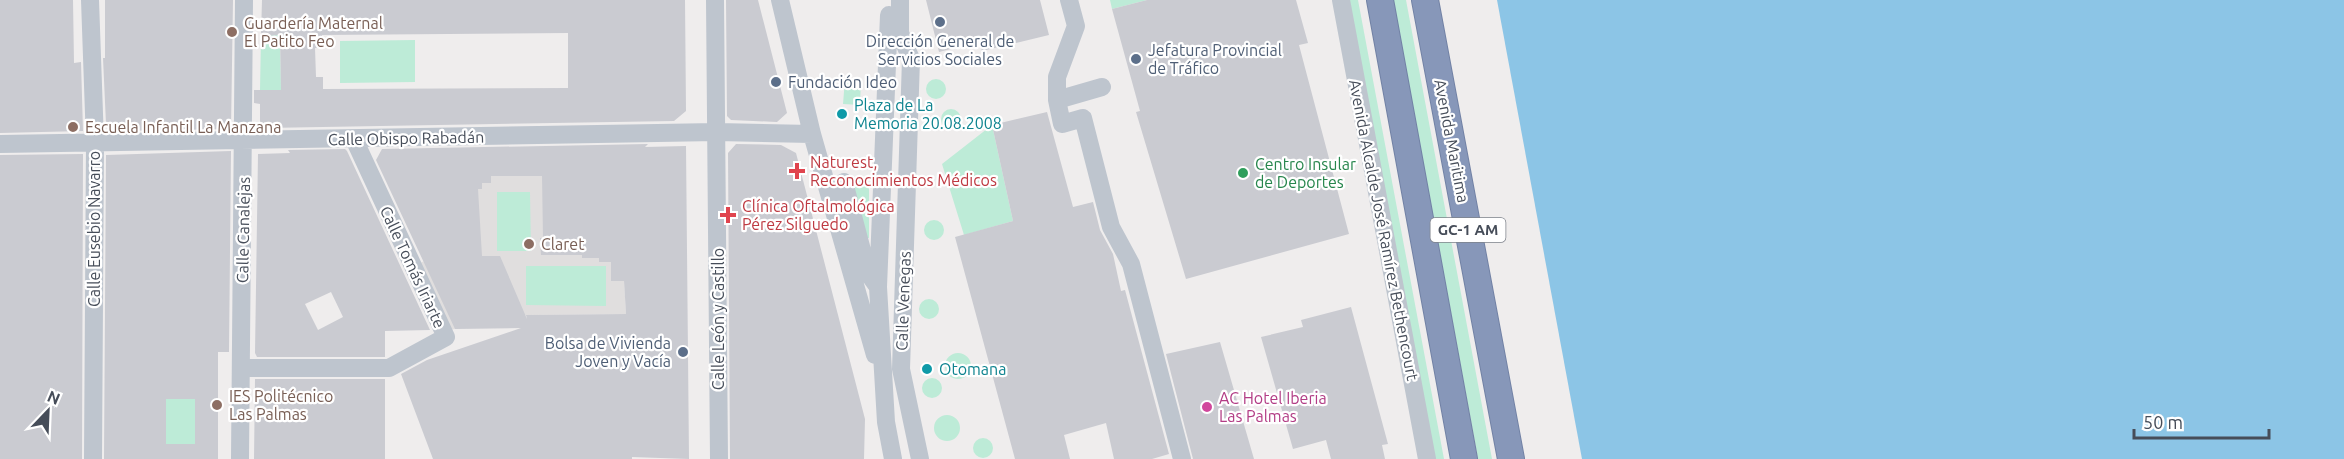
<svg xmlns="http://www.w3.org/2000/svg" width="2344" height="459" font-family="Ubuntu,sans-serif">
<rect width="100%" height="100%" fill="#efeded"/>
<!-- education -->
<path fill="#e0dede" d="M597 147 624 281 626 314 529 315 449 330 420 263 448 251 427 150Z"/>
<!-- green -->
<path fill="#bdebd7" d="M1110 0H1147L1112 9Z
M1349 0H1358L1444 459H1435Z
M1393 0H1406L1492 459H1478Z
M280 35 281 90H260L261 36Z
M415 40V82L340 83V41Z
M845 79 861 80 860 105 843 104Z
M926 89a10 10 0 1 1 20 0a10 10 0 1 1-20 0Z
M941 119a10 10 0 1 1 20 0a10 10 0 1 1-20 0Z
M992 125 1013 221 964 235 942 164Z
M855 179 863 181 869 188V238H865L850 180Z
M497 192H530L531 251H497Z
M924 230a10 10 0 1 1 20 0a10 10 0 1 1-20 0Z
M526 266H606V306L526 305Z
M919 309a10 10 0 1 1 20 0a10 10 0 1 1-20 0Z
M945 366a13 13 0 1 1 26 0a13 13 0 1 1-26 0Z
M922 388a10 10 0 1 1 20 0a10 10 0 1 1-20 0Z
M166 399H195V444H166Z
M934 428a13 13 0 1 1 26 0a13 13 0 1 1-26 0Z
M973 448a10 10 0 1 1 20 0a10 10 0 1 1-20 0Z"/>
<!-- water -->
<path fill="#8cc5e6" d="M1497 0H2344V459H1582Z"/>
<!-- building -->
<path fill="#cacbd1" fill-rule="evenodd" d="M0 0H73L74 63 81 62 83 131 0 133Z
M105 0H233L231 129 113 131 106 124 103 58H105Z
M262 0H685L686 111 674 121 265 128 260 122V104L254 103V90H281L280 35 261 36ZM568 33V88L323 89V77H316L315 48H322V35Z
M726 0H758L787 113 777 122 731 120 727 116Z
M926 0H1040L1049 35 982 51 979 42 939 52Z
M1147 0H1296L1308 43 1299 45 1349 234 1186 279 1136 112 1140 111 1112 9Z
M1047 112 1073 207 1093 202 1100 230 1113 254 1121 291 1125 290 1169 454 1152 459H1114L1106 423 1064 435 1070 459H1015L955 237 1013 221 992 125Z
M648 144 645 147 686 146 689 459 632 457V459H433L401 374 427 360 521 328 455 329 376 160 382 149ZM491 176H542L543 238H540L541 255H582V258H599V262H611V281H624L626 314 526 315 527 319 500 256H482L478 189H482V183H491Z
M736 144 781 145 796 153 865 419 864 459H730L728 153Z
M345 149 347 151 430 330 385 331V357H257L255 353 258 154 290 153 288 150ZM331 292 343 317 318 330 305 304Z
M231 151 229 352H218V459H104L106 155ZM166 399H195V444H166Z
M83 154 82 459H0V155Z
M1351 307 1388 444 1382 445 1385 459H1331L1326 440 1293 449 1261 337 1303 327 1301 320Z
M1220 342 1254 459H1193L1166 354Z
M255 379H385V459H254Z"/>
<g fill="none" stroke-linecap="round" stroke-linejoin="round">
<!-- highway casing -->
<g stroke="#7282a5" stroke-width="28">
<path id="highway" d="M1380 0 1464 459
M1425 0 1511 459"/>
</g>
<!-- minor -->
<path stroke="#bec5ce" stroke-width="18" d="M90 0 95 142 93 459
M715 0 719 459
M780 0 812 134 875 355
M900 0V33L911 59 901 369 920 459
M1069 0 1076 26 1057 77V100L1102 87
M1341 0 1427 459
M889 15 878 287 886 422 893 459
M1057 100 1062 124 1083 118 1111 227 1131 264 1182 459
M0 144 717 132 812 134
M844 182 868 273 878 287
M241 368H389L446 337 354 139
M240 459 244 0"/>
<!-- highway -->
<use href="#highway" stroke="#8797b9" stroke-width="26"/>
</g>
<!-- markers -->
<g fill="#5c6f8a" stroke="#fff" stroke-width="2">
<circle cx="940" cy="22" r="6"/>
<circle cx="1136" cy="59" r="6"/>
<circle cx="776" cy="82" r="6"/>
<circle cx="683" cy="352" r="6"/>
</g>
<g fill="#8d6e63" stroke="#fff" stroke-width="2">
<circle cx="232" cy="32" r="6"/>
<circle cx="73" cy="127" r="6"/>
<circle cx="529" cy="244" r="6"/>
<circle cx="217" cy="405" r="6"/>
</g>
<g fill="#0f9aa8" stroke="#fff" stroke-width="2">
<circle cx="842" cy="114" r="6"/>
<circle cx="927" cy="369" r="6"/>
</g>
<g fill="#e0444e" stroke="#fff" stroke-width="2">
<path d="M794 162h6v6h6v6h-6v6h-6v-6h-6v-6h6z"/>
<path d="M725 206h6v6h6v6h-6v6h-6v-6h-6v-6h6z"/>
</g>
<circle fill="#2e9e5b" stroke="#fff" stroke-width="2" cx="1243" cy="173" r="6"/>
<circle fill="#d1479c" stroke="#fff" stroke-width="2" cx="1207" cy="407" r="6"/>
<g text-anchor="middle" stroke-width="4.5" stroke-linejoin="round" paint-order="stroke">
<!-- shield labels -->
<rect fill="#fff" stroke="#7e828b" stroke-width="1.5" x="1430.5" y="218" width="75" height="24" rx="4.5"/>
<g font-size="15" font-weight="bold" fill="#464d59">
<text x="1468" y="235">GC-1 AM</text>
</g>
<!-- education labels -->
<g font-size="16" fill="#785e54" stroke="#fff" text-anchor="start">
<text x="244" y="29">Guardería Maternal<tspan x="244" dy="18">El Patito Feo</tspan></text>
<text x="85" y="133">Escuela Infantil La Manzana</text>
<text x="541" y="250">Claret</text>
<text x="229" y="402">IES Politécnico<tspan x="229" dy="18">Las Palmas</tspan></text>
</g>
<!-- service labels -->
<g font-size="16" fill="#4e5e75" stroke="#fff" text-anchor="start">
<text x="940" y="47" text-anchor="middle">Dirección General de<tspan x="940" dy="18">Servicios Sociales</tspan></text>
<text x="1148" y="56">Jefatura Provincial<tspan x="1148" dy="18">de Tráfico</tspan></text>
<text x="788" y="88">Fundación Ideo</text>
<text x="671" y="349" text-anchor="end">Bolsa de Vivienda<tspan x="671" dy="18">Joven y Vacía</tspan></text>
</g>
<!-- culture labels -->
<g font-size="16" fill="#0d838f" stroke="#fff" text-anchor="start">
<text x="854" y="111">Plaza de La<tspan x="854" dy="18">Memoria 20.08.2008</tspan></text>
<text x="939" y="375">Otomana</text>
</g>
<!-- street labels -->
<g font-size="16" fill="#464d59" stroke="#fff">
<text transform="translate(406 138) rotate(-1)" y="6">Calle Obispo Rabadán</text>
<text transform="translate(1452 141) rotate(79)" y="6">Avenida Maritima</text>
<text transform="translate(94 229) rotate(-90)" y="6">Calle Eusebio Navarro</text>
<text transform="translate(243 230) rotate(-89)" y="6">Calle Canalejas</text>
<text transform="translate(1384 230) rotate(79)" y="6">Avenida Alcalde José Ramírez Bethencourt</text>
<text transform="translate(413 267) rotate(65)" y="6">Calle Tomás Iriarte</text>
<text transform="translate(903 301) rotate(-88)" y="6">Calle Venegas</text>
<text transform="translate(718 319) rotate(-90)" y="6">Calle León y Castillo</text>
</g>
<!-- health labels -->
<g font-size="16" fill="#be3a42" stroke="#fff" text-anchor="start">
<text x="810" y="168">Naturest,<tspan x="810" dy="18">Reconocimientos Médicos</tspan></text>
<text x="742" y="212">Clínica Oftalmológica<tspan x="742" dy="18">Pérez Silguedo</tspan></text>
</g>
<!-- leisure labels -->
<g font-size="16" fill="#27864d" stroke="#fff" text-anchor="start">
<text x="1255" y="170">Centro Insular<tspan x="1255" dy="18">de Deportes</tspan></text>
</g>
<!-- hotel labels -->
<g font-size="16" fill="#b23c85" stroke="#fff" text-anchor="start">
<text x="1219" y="404">AC Hotel Iberia<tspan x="1219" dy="18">Las Palmas</tspan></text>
</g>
</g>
<!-- north arrow -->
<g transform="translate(48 411) rotate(23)" stroke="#ffffff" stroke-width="4.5" paint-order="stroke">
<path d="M0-4.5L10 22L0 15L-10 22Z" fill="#464d59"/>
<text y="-9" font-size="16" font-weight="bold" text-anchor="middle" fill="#464d59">N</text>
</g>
<!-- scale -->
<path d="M2134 429v9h135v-9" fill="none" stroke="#464d59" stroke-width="3"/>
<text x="2143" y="429" font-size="18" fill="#464d59" stroke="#ffffff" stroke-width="4.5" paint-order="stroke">50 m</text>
</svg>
